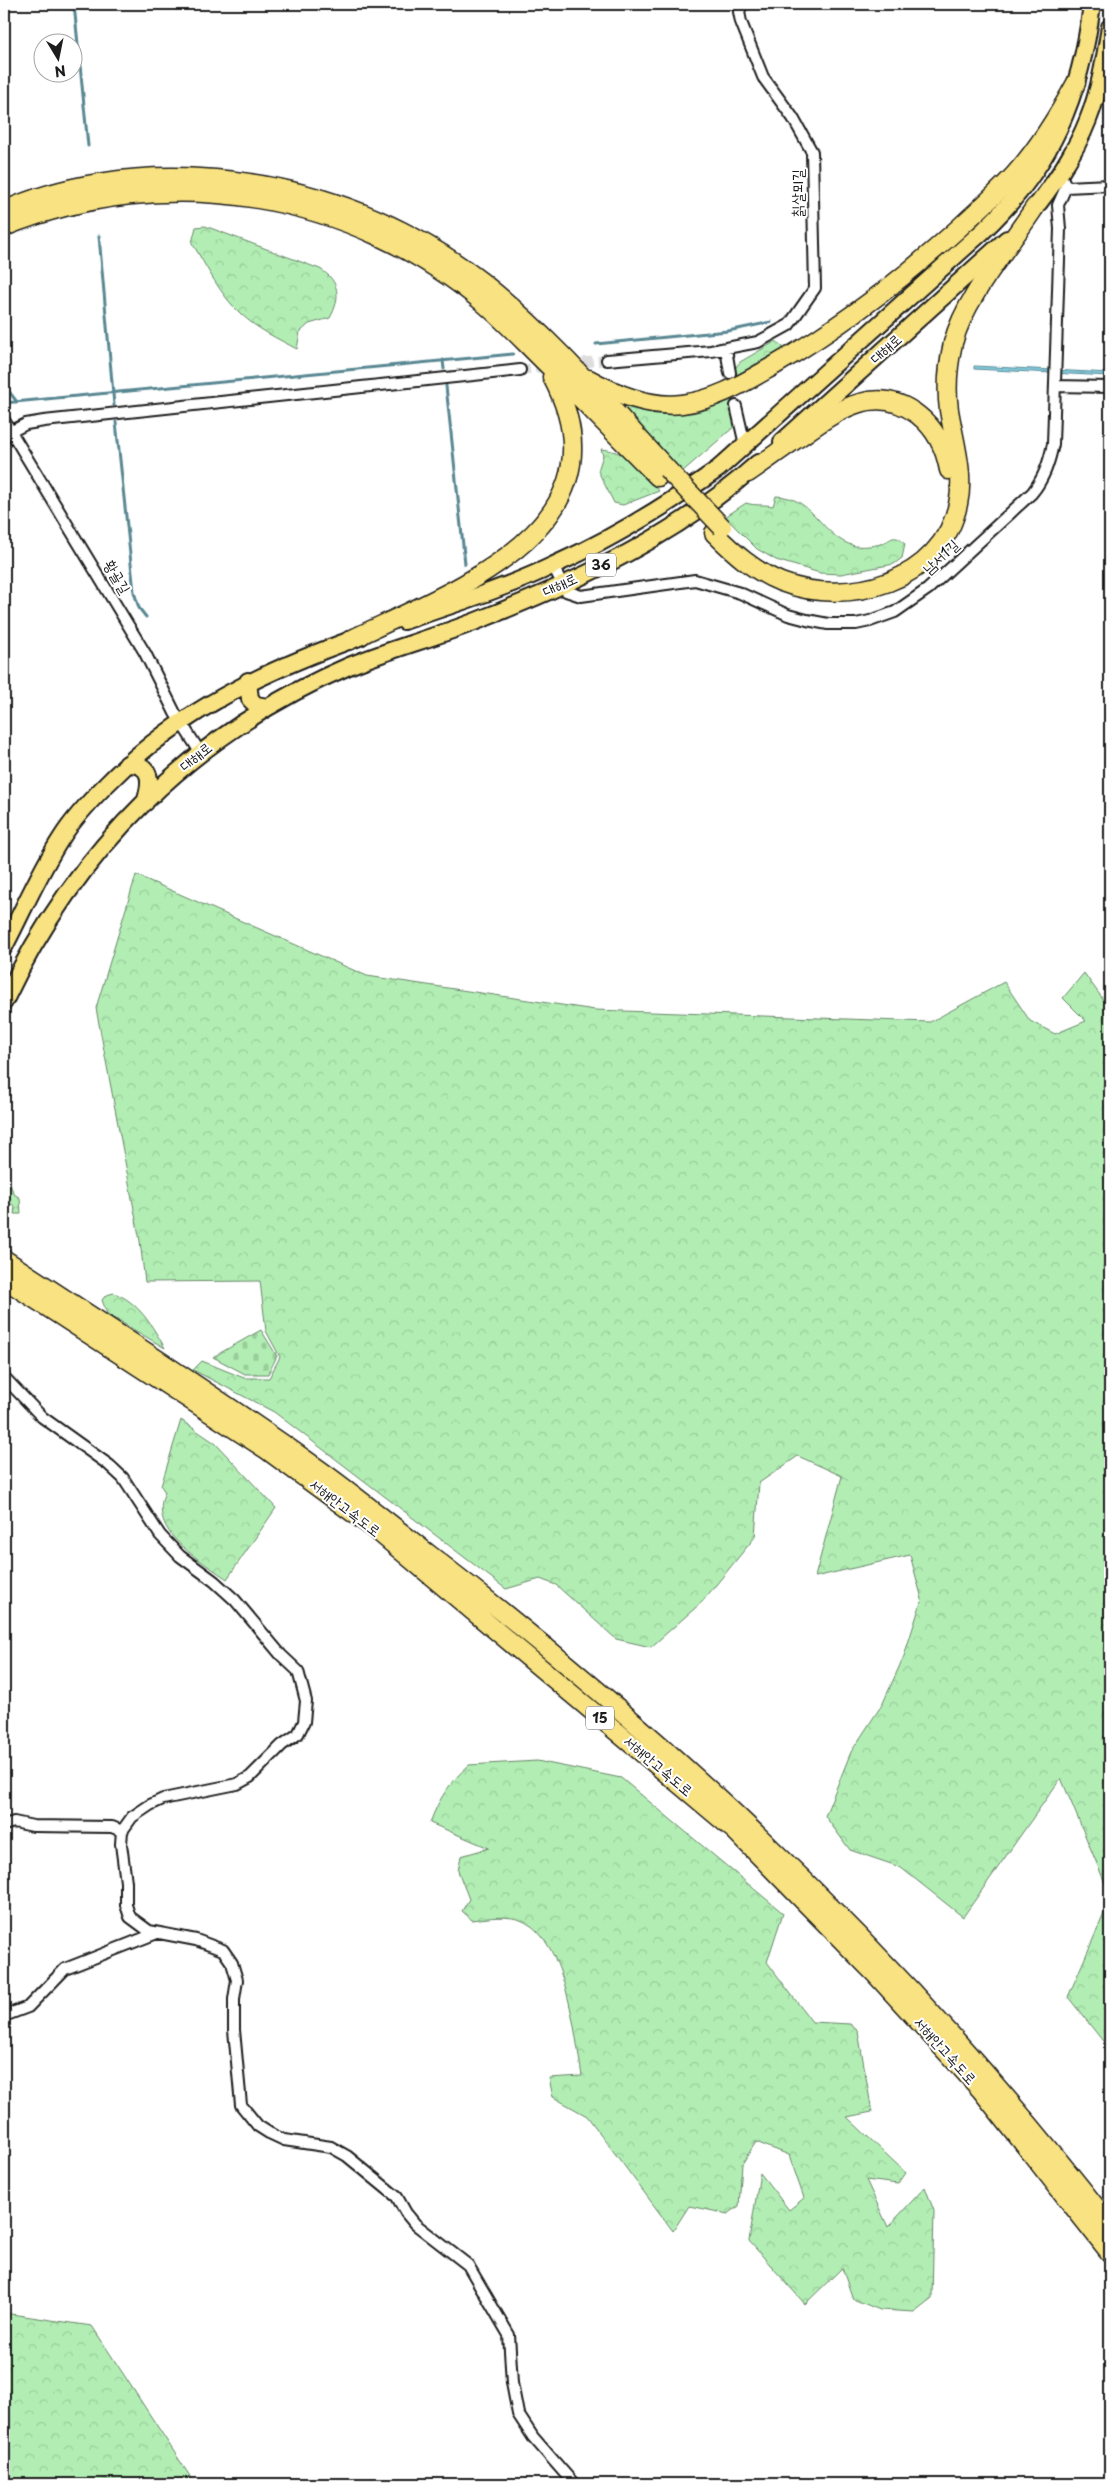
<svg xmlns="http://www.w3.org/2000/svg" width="1114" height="2488" font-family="'Playpen Sans','Poor Story',sans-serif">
<defs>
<pattern id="forest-crowns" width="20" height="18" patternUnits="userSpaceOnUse" patternTransform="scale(1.25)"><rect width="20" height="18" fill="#b2eeb4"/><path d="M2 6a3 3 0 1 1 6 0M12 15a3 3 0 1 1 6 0" fill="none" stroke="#98cc9a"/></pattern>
<pattern id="cemetery-stones" width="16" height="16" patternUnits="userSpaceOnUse" patternTransform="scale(1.25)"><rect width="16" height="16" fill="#b2eeb4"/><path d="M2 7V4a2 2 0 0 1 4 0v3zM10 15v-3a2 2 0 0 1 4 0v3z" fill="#98cc9a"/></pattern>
<pattern id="water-ripples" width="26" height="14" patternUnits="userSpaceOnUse" patternTransform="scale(1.25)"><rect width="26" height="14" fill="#82cee1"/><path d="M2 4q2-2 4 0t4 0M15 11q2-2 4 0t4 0" fill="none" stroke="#70b0c0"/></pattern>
</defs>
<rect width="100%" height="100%" fill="#fff"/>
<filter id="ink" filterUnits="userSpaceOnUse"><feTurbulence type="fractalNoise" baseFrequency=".02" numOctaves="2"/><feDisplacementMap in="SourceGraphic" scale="10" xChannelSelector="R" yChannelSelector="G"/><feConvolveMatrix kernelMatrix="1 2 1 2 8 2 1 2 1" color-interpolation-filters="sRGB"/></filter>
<g filter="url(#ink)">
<!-- forest -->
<path fill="url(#forest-crowns)" stroke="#678568" d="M205 226 320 269C340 281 341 298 330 318L309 324 300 332 297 349C278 339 257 329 241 314 220 295 207 267 192 243L196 227Z
M776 341 783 347V351L735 381 732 372 740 362Z
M731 399 735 426 682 472 634 424 625 409 629 405C664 409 698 416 731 399Z
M601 449C631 452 641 469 659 491L623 505 614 503 598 471 603 455Z
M776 496C815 497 821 538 855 546 864 547 877 546 886 542 889 540 892 537 896 538 900 538 902 542 905 544L902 558 894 564 841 574 820 573 776 560 757 549 725 517 746 503C755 506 763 504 773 506Z
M136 875 367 976 595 1010 930 1022 1004 982 1030 1021 1055 1034 1086 1021 1063 998 1084 973 1110 1009V1895L1061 1778 963 1917 900 1867 850 1850 825 1816 851 1752 883 1703 904 1656 922 1599 910 1555 815 1577 842 1476 798 1456 759 1483 755 1537 702 1602 651 1647 616 1639 556 1585 540 1579 506 1589 274 1412 193 1370 202 1361 244 1378H269L280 1357 266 1331 260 1281 145 1282 140 1241 96 1008Z
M4 1178 9 1182 14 1194 20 1198 21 1214H14L15 1206 9 1203 4 1214Z
M114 1293C139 1302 152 1326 165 1348L107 1314 102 1300 106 1295Z
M181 1420 215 1443 276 1508 227 1579C199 1559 147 1532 165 1492L161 1486Z
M537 1761 621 1778 783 1913 767 1962 812 2022 850 2024 858 2031 872 2112 847 2117 906 2173 898 2184 866 2180 888 2227 925 2187 934 2211 932 2298 914 2312 880 2310 853 2299 842 2268 805 2304 749 2241 760 2173 789 2210 804 2198 789 2155 756 2142 742 2164 739 2206 728 2214 689 2206 673 2231 587 2116 553 2097 549 2078 582 2076C575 2034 566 1943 525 1922 510 1914 488 1918 472 1920L462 1911 469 1899 458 1871 461 1856 489 1848 430 1823C439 1798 450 1782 469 1765Z
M1110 1900V2050L1068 1997Z
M4 2313 92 2326 195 2484H4Z"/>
<!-- cemetery -->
<path fill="url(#cemetery-stones)" stroke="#678568" d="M261 1330 277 1356 268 1374H245L213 1357Z"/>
<!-- water -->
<path fill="url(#water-ripples)" stroke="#598792" d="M974 366 1110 373V376L974 369Z"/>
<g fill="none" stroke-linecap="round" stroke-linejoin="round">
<!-- stream -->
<path stroke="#598792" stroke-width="3" d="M74 4 88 146
M99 236 114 405
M596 344 728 331 771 322
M443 360 444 369
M4 385 17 402
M446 386 465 564
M4 403 513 354
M116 422 134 592 139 608 146 617"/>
<!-- minor-tunnel -->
<path stroke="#ddd" stroke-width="10" stroke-dasharray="10 5" stroke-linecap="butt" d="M568 364 607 360
M520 370 551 366
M730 373 736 406"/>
<!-- minor casing -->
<g stroke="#1c1c1c" stroke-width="14">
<path id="minor" d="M1066 187 1110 185
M726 349 730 373
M607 360 711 351 758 342 789 325 815 288 812 152 793 118 763 77 741 22 739 12 742 4
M1055 386 1110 387
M736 406 745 445
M4 420 145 653 175 713 200 752
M10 432 26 424 44 421 520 370
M553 566 566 591 581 596 695 580 740 593 788 615 807 620 828 624H856L870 621 895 612 928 589 1032 493C1044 478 1049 463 1053 444L1060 229 1058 205 1066 187 1060 172
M4 1377 42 1417 109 1465 123 1478 160 1535 180 1556 214 1581 235 1600 281 1655 298 1671 306 1701 304 1722 298 1734 282 1745 250 1777 237 1784 163 1799 150 1805 132 1817 122 1831 121 1844 126 1882V1905L130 1917 149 1931 196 1940 223 1950 232 1963 237 1980 234 1999V2030L241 2105 258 2126 269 2133 284 2140 331 2147 347 2156 397 2197 406 2213 415 2224 468 2265 509 2335 512 2383 518 2414 533 2437 574 2484
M4 1825 14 1822 33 1826 112 1827 122 1831
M4 2016 28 2007 65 1969 157 1933"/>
</g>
<!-- trunk casing -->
<g stroke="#1c1c1c" stroke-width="20">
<path id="trunk" d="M1027 218C1051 188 1074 156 1088 120 1100 90 1105 58 1110 27
M782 442 1007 239
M404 621C454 604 506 588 554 565 612 539 666 506 718 469L983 231C1051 167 1081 96 1092 4
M248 681 250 699 256 705 268 707
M127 764C154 763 151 784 145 803
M4 947C23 911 39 872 62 837 74 818 90 801 106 785 178 711 266 670 362 636
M4 1002C76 849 193 733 349 666 393 648 440 636 484 618 581 580 681 533 758 463"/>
</g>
<!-- motorway casing -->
<g stroke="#1c1c1c" stroke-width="21">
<path id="motorway" d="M4 211C62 184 136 174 200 178 305 184 398 217 482 282 550 336 608 405 667 469
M4 227C167 161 351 191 486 305 510 326 531 349 554 371 589 407 623 442 658 477
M589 379C616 394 649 408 682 404 717 400 745 382 775 365 842 326 903 279 960 227 978 210 998 193 1015 174 1039 147 1058 116 1076 83
M748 473C766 461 783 448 801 436 837 411 876 382 918 415 936 429 945 448 949 470
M714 533C734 553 754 571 781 582 848 608 942 582 958 504 965 474 954 441 949 410 946 388 948 365 953 343 965 297 1009 247 1035 207
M350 640C455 589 632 527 552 377
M4 1259C107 1327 212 1393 313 1465 353 1493 391 1525 430 1555 683 1749 915 1973 1110 2225
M4 1279 267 1450 375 1529 734 1830 876 1975 981 2090 1110 2253"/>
</g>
<!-- minor -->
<use href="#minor" stroke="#fff" stroke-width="10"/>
<!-- trunk -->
<use href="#trunk" stroke="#f8e281" stroke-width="16"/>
<!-- motorway -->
<use href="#motorway" stroke="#f8e281" stroke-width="18"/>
<!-- motorway-bridge casing -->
<g stroke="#1c1c1c" stroke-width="21" stroke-linecap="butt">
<path id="motorway-bridge" d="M667 469 722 527"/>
</g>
<!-- motorway-bridge -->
<use href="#motorway-bridge" stroke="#f8e281" stroke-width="18"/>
</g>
</g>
<g text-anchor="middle" stroke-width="4" stroke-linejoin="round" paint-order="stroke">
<!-- shield labels -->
<g fill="#fff" stroke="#606060" stroke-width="1">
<rect x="586" y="553.5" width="30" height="23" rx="4"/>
<rect x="586" y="1706.5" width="28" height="23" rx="4"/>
</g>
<g font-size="14" font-weight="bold" fill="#1c1c1c">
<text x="601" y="570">36</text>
<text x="600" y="1723">15</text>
</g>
<!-- street labels -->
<g font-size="15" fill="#1c1c1c" stroke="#fff">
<text transform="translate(798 193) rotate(-90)" y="5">칡살뫼길</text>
<text transform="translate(886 349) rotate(-42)" y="5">대해로</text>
<text transform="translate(941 557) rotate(-43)" y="5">남서1길</text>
<text transform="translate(117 577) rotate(59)" y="5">황골길</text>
<text transform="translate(560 585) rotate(-25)" y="5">대해로</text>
<text transform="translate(196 757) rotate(-39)" y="5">대해로</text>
<text transform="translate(345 1508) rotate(37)" y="5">서해안고속도로</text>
<text transform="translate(658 1766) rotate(40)" y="5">서해안고속도로</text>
<text transform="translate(945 2051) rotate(48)" y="5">서해안고속도로</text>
</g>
</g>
<!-- margin -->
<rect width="1114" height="2488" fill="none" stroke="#fff" stroke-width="20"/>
<rect x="10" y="10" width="1094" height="2468" fill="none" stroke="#1c1c1c" stroke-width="2" filter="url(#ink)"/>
<!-- north arrow -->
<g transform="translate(58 58) rotate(170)"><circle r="24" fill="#ffffff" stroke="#a4a4a4"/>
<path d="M0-4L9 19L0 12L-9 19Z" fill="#1c1c1c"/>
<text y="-8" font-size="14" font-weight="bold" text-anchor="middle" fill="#1c1c1c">N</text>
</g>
</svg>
